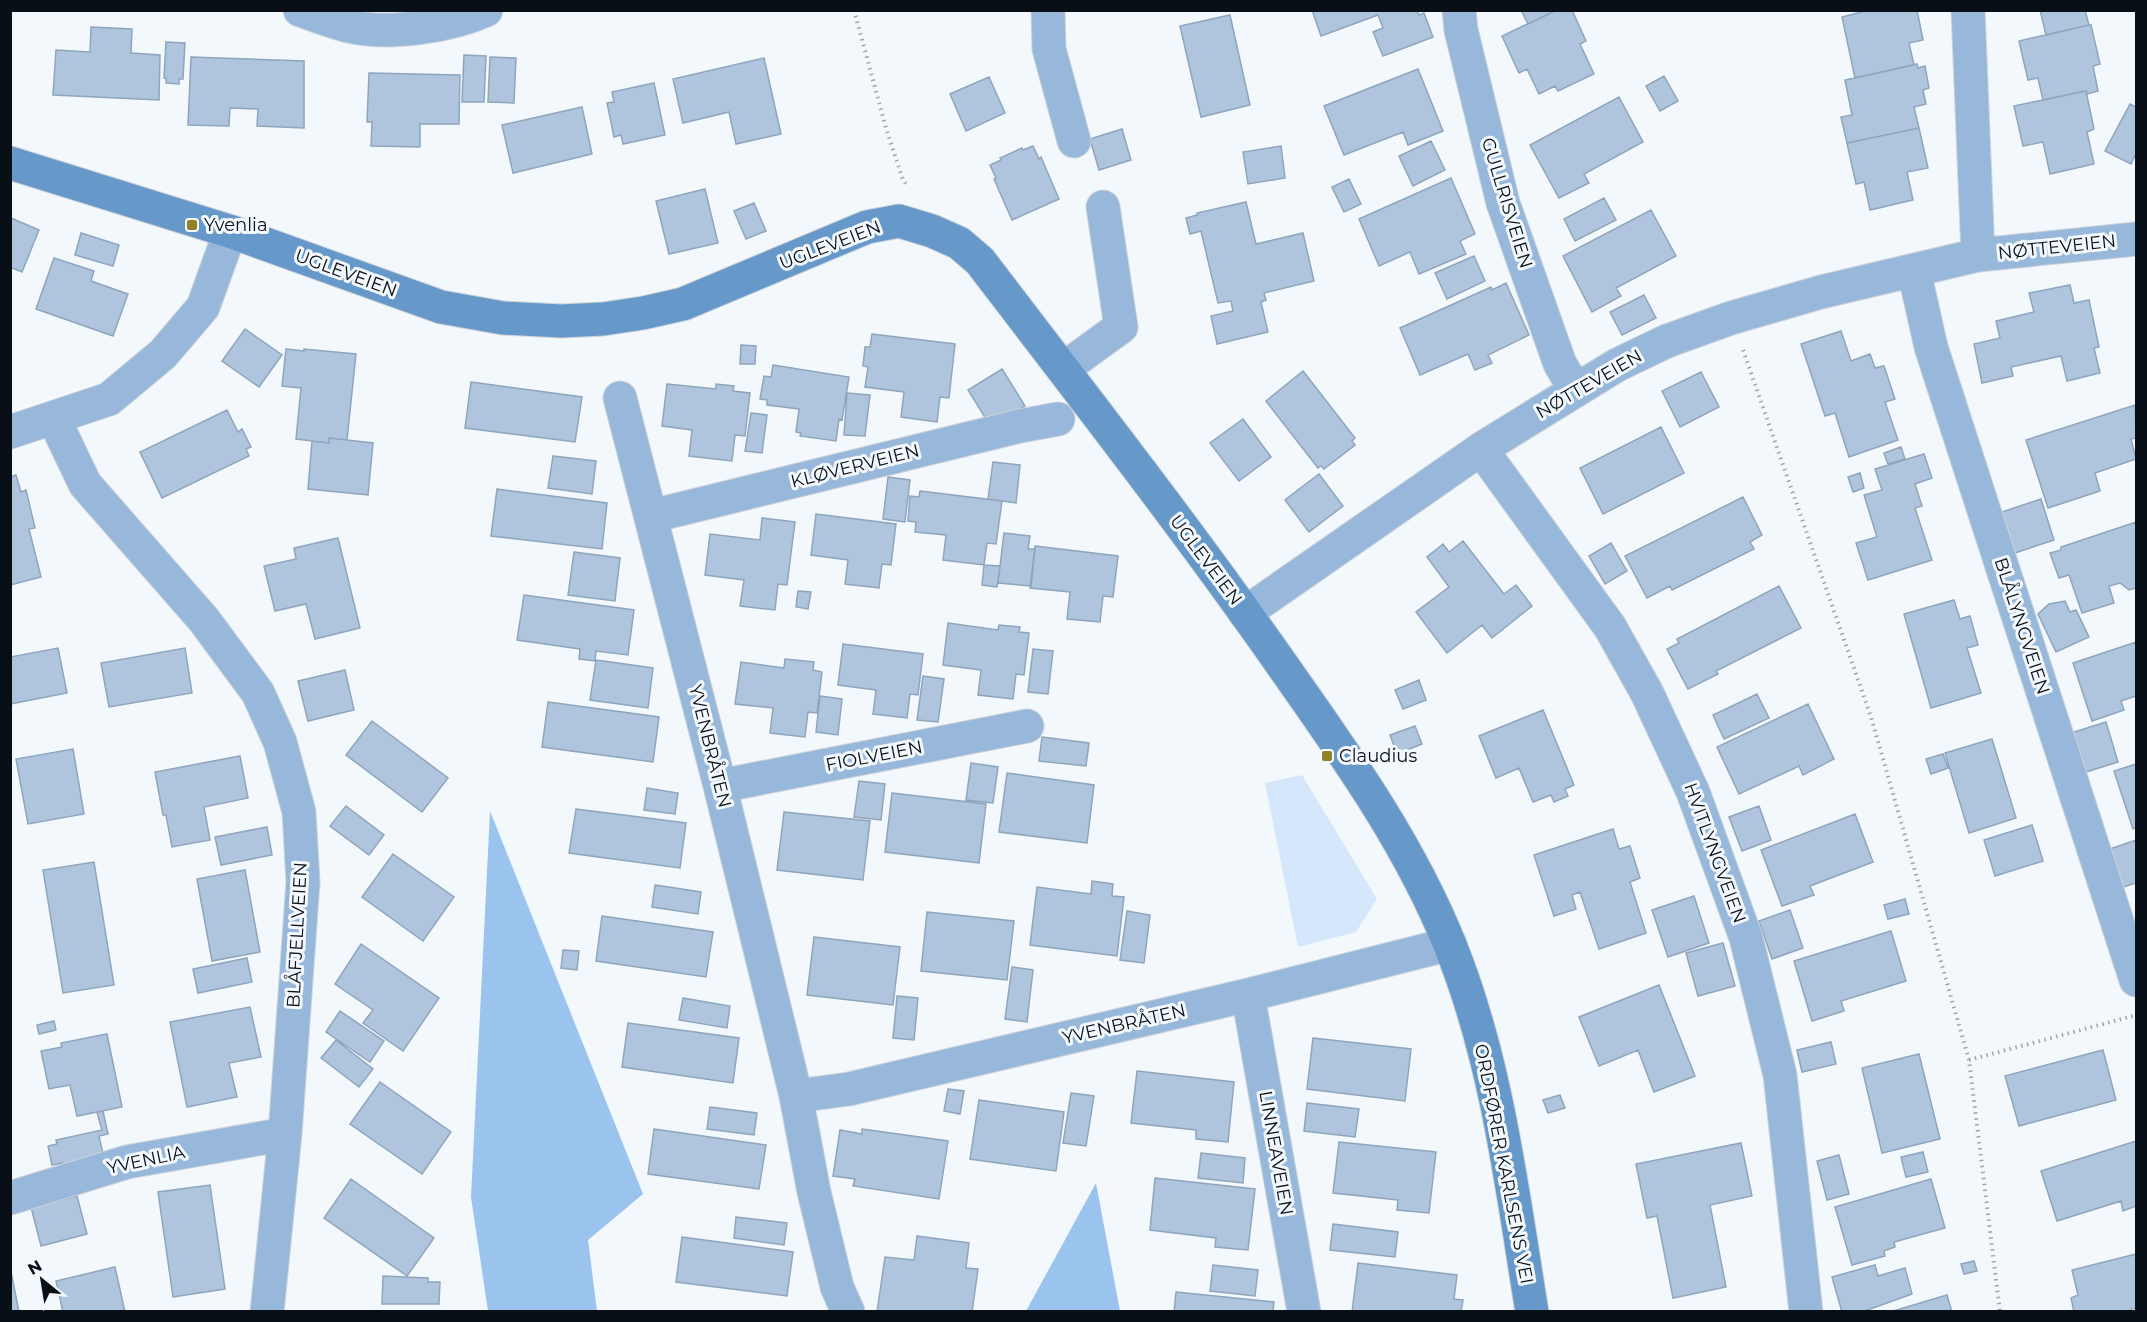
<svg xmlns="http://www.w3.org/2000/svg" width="2147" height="1322" font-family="Montserrat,sans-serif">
<rect width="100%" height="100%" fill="#f3f8fd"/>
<!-- green -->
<path fill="#d4e7fb" d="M1302 775 1377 899 1356 932 1298 947 1265 783Z"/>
<!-- forest -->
<path fill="#9ac3ed" d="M490 811 643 1194 588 1240 597 1311H488L471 1197Z
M1096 1183 1120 1311H1026Z"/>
<!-- building -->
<path fill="#aec5dd" stroke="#8fa5bc" stroke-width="1.5" d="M1312 10H1417L1419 15 1424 13 1433 37 1383 56 1373 32 1383 28 1378 15 1321 36Z
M1521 10H1557L1528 24Z
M1557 10H1572L1586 41 1580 44 1594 74 1558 91 1555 86 1539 94 1527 69 1519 73 1502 36Z
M1869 10H1917L1923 40 1909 43 1914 65 1855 78 1842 17Z
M2040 10H2085L2089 25 2046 35Z
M1230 15 1250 105 1201 117 1180 26Z
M2089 25H2091L2100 64 2093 66 2098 91 2087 94 2086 91 2043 100 2038 78 2028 80 2019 41Z
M91 27 132 29 131 53 160 55 159 100 53 95 56 50 90 52Z
M166 42 185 43 183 79H179V84L166 83V78H164Z
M464 55 486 56 484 102H462Z
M191 57 304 61V128L257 126 258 109 230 108 229 126 188 125Z
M490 57 516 58 514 103 488 102Z
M764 58 781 134 736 144 729 112 683 123 673 79Z
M1917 64 1918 68 1925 66 1929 88 1923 90 1926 104 1914 107 1919 128 1847 143 1841 117 1852 115 1845 80Z
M1418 69 1443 131 1408 145 1403 132 1344 155 1324 106Z
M369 73 460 75 459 124H420V147L371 146 372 122H367Z
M1664 76 1678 101 1660 111 1646 86Z
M989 77 1005 113 966 131 950 94Z
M654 83 665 135 623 144 621 135 614 137 607 103 614 102 612 92Z
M2086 91 2094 129 2087 132 2094 164 2050 174 2043 142 2023 146 2014 106Z
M1619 97 1643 142 1584 174 1589 183 1559 198 1530 145Z
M2130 104 2136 107V153L2131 164 2105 151Z
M582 107 592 154 513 173 502 125Z
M1919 128 1928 168 1907 172 1913 200 1870 210 1864 182 1856 184 1847 143Z
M1122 129 1131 160 1099 170 1090 139Z
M1431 141 1445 170 1413 186 1399 156Z
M1033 146 1039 159 1041 157 1059 199 1012 220 994 179 996 178 990 165 1001 160 1000 158 1022 148 1023 150Z
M1281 146 1285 178 1248 184 1243 152Z
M1451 178 1475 234 1460 241 1466 254 1419 274 1410 252 1379 266 1359 219Z
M1349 179 1361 204 1344 212 1332 187Z
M705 189 718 243 669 254 656 201Z
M1604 198 1616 220 1575 241 1564 219Z
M1246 202 1256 244 1303 233 1314 281 1264 293 1266 300 1261 302 1268 332 1217 344 1211 316 1233 311 1231 301 1218 303 1201 231 1190 234 1186 218 1197 215V213Z
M754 203 766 231 746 239 734 211Z
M1651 210 1676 256 1616 288 1621 296 1592 312 1563 256Z
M11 218 39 230 22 272 10 267Z
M81 233 119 245 113 266 75 255Z
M1474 256 1485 281 1447 299 1435 273Z
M54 258 94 271 91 281 128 294 113 336 36 309Z
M1506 283 1529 335 1488 355 1492 363 1475 370 1468 354 1420 375 1400 328 1491 287 1492 290Z
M2070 285 2074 303 2089 300 2099 347 2094 348 2100 373 2067 381 2061 356 2011 367 2013 376 1982 383 1974 344 2000 338 1996 321 2034 312 2029 293Z
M1644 295 1656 318 1622 335 1610 312Z
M245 329 282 355 259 387 222 361Z
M1841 331 1851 361 1870 354 1875 368 1884 366 1895 399 1885 402 1898 440 1849 457 1835 413 1825 416 1801 344Z
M872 334 955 344 949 398 940 397 937 422 901 417 904 392 865 387 868 367 863 366 865 347H870Z
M741 345 756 346 755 364H740Z
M286 349 304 351V349L356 354 347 440 329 438V443L296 439 301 388 282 386Z
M773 365 849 377 842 420 839 419 836 441 800 436 801 433 796 432 799 409 767 405V400L760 399 764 376 771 377Z
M1002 369 1025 406 991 427 968 390Z
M1303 371 1355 438 1352 441 1355 445 1324 469 1321 466 1318 468 1266 401Z
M1701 372 1719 407 1680 427 1662 391Z
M471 382 582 397 575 442 465 428Z
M667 384 716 389V384L734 386 733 391 750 393 745 436 735 435 732 461 689 456 692 430 662 426Z
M847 393 870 395 865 436 844 435Z
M2135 405 2136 438 2131 439 2136 459 2095 473 2100 491 2048 508 2026 440Z
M227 410 238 432 242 429 251 447 246 449 249 456 162 498 140 452Z
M751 413 767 415 762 453 745 451Z
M1243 419 1271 457 1239 481 1210 443Z
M1661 427 1684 473 1603 514 1580 468Z
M329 438 373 443 368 495 308 489 312 441 329 443Z
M1901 447 1905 459 1888 464 1884 453Z
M1924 454 1932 478 1915 484 1922 506 1915 508 1932 560 1868 580 1856 543 1877 537 1864 495 1882 490 1875 469Z
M553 456 596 461 592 494 548 488Z
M993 462 1020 465 1016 503 988 499Z
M1860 473 1864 488 1853 492 1848 477Z
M1319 474 1343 506 1309 532 1285 500Z
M16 475 21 492 26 490 35 528 29 529 41 577 10 585V477Z
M888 477 910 480 905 522 883 519Z
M497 489 607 503 602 549 491 536Z
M920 491 1002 501 996 544 987 543 984 565 943 560 946 535 915 532 916 522 908 521 910 496 919 497Z
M1743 497 1762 535 1750 542 1754 549 1672 590 1670 586 1647 598 1625 556Z
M2041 499 2054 540 2012 554 1999 513Z
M816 514 896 524 891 565 882 564 879 588 845 584 848 560 811 555Z
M762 518 795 522 787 585 778 584 775 610 740 606 744 580 705 575 710 534 760 540Z
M2136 522V588L2129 590 2120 583 2109 586 2114 603 2082 613 2069 575 2059 578 2050 553 2061 550V547Z
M1004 533 1030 536 1028 549H1035L1031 586 998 583Z
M338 538 360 628 315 639 306 604 275 611 264 566 296 559 294 548Z
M1463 541 1504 594 1516 585 1532 606 1492 638 1482 625 1447 653 1416 612 1449 587 1427 557 1443 544 1449 552Z
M1611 543 1627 571 1605 584 1589 556Z
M1035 546 1118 556 1113 597 1103 596 1100 622 1067 619 1070 592 1030 588Z
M574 552 620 558 615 601 568 595Z
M984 565 1000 566 997 587 982 585Z
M1779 586 1801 628 1716 671 1718 674 1688 689 1667 649 1679 643 1677 639Z
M798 591 811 592 808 609 796 607Z
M524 595 634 610 628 655 596 651 595 661 579 659 580 649 517 640Z
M1954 600 1960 619 1970 616 1978 645 1967 648 1981 693 1931 708 1904 614Z
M2065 601 2070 612 2076 610 2089 637 2056 652 2038 614 2049 604Z
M948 623 998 630 999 625 1020 627 1019 632 1029 633 1024 675 1016 674 1013 699 978 695 981 670 943 665Z
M2136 642V696L2121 701 2124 710 2092 721 2073 663Z
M843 644 923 654 918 695 910 694 907 718 873 714 876 690 838 685Z
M58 648 67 693 10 704V657Z
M185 648 192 693 109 707 101 663Z
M1033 649 1053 651 1048 694 1028 692Z
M785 659 814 662 813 670 822 672 817 713 808 712 805 737 770 733 773 708 735 704 741 662 784 668Z
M596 660 653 668 648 708 590 700Z
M345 670 354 710 308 721 298 681Z
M923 676 944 679 938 722 917 720Z
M1419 680 1426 700 1403 709 1395 690Z
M1757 694 1769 718 1724 739 1713 715Z
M820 696 842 699 838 735 816 732Z
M548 702 659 717 653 762 542 747Z
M1808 704 1834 759 1803 775 1799 766 1739 794 1717 747Z
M1543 710 1574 785 1565 789 1568 796 1554 802 1551 795 1533 802 1519 768 1496 778 1479 736Z
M372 721 448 778 422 812 346 755Z
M2106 722 2118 762 2083 773 2071 733Z
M1415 726 1422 744 1397 754 1390 735Z
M1042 737 1089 743 1086 766 1039 761Z
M1992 739 2016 818 1969 833 1945 753Z
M73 749 84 814 28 824 16 759Z
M1943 754 1948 768 1931 774 1926 759Z
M240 756 248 798 204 807 210 840 172 847 166 815H163L155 772Z
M971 763 998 767 993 803 966 800Z
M2136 764V827L2133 829 2114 771Z
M1007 773 1094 785 1087 843 999 832Z
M859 781 885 784 881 820 854 817Z
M647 788 678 793 675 814 644 810Z
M892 793 986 804 979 863 885 852Z
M346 806 384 835 369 855 330 826Z
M1759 806 1771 840 1742 851 1729 817Z
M576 809 686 823 680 868 569 853Z
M784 812 870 821 863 880 777 870Z
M1855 814 1873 862 1810 886 1814 895 1782 906 1761 850Z
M2032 825 2043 861 1995 876 1984 840Z
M267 827 272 855 221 865 215 837Z
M1613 829 1619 849 1630 846 1640 878 1630 882 1646 933 1599 949 1580 892 1572 895 1576 909 1554 916 1534 855Z
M2136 840V883L2120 888 2107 850Z
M393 854 454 897 423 941 362 897Z
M94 862 114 985 63 993 43 870Z
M245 870 260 952 212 961 197 879Z
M1092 881 1113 884 1112 896 1124 897 1117 956 1030 945 1037 887 1091 894Z
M655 885 701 892 698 914 652 907Z
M1694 896 1709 943 1668 957 1652 910Z
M1905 899 1909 914 1888 919 1884 905Z
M1790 910 1803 948 1772 959 1759 921Z
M1127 911 1150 915 1144 963 1120 960Z
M927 912 1014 921 1007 980 921 971Z
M602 916 713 932 706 977 596 961Z
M1891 931 1906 981 1841 1001 1844 1011 1812 1021 1794 961Z
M814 937 900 947 893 1005 807 995Z
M1723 943 1735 986 1698 996 1686 953Z
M361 944 439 998 403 1051 363 1023 373 1010 335 984Z
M563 950 579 951 577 970 561 968Z
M247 958 252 982 198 993 193 969Z
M1012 967 1033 970 1027 1022 1005 1019Z
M1659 985 1695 1076 1654 1092 1638 1050 1599 1066 1579 1017Z
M897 996 918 998 914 1040 893 1038Z
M683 998 730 1006 727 1028 679 1020Z
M250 1007 261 1057 229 1063 237 1097 187 1107 170 1022Z
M340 1011 384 1041 370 1062 326 1032Z
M54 1021 56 1030 39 1034 37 1025Z
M628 1023 739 1038 733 1083 622 1067Z
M107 1034 122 1107 77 1116 70 1085 49 1089 41 1051 62 1047 61 1043Z
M1313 1038 1411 1049 1405 1101 1307 1089Z
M336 1040 373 1069 359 1087 321 1058Z
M1831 1042 1836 1064 1802 1072 1797 1050Z
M2103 1050 2116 1100 2019 1126 2005 1076Z
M1919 1054 1940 1139 1882 1153 1862 1068Z
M1137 1071 1234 1082 1228 1142 1196 1139V1130L1131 1123Z
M380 1082 451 1132 422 1174 350 1124Z
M948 1089 964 1091 960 1114 944 1111Z
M1071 1093 1094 1096 1086 1146 1063 1143Z
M1560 1095 1565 1108 1548 1113 1543 1100Z
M979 1100 1064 1112 1056 1171 970 1159Z
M1307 1103 1359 1109 1355 1137 1304 1131Z
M710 1107 757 1113 754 1135 707 1129Z
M103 1111 108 1134 99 1136 104 1158 63 1168 62 1163 52 1165 48 1146 57 1144 56 1140 102 1130 97 1112Z
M654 1129 766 1145 759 1189 648 1174Z
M862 1129 948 1141 939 1199 853 1186 855 1179 833 1176 840 1130 862 1134Z
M2136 1141V1206L2123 1211 2121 1201 2057 1221 2041 1171Z
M1339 1142 1436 1152 1429 1213 1397 1210 1398 1200 1333 1193Z
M1741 1143 1752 1196 1710 1205 1726 1287 1673 1298 1657 1216 1647 1218 1636 1164Z
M1923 1152 1928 1172 1906 1177 1901 1157Z
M1201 1153 1245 1158 1243 1183 1198 1178Z
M1839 1155 1849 1194 1827 1200 1817 1161Z
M1155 1178 1255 1189 1248 1250 1215 1247 1216 1238 1150 1230Z
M351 1179 434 1238 407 1276 324 1218Z
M1931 1179 1945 1228 1894 1242 1895 1247 1884 1251 1885 1256 1852 1265 1835 1207Z
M210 1185 225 1289 173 1297 158 1192Z
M77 1196 87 1234 41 1246 31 1207Z
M736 1217 787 1223 784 1245 734 1238Z
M1333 1224 1398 1232 1395 1257 1330 1250Z
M917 1236 969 1243 966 1268 978 1269 972 1312H877L885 1257 914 1260Z
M682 1237 793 1252 787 1296 676 1282Z
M2136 1254V1308L2131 1309V1312H2074L2071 1298 2078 1295 2072 1270Z
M1974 1261 1977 1271 1964 1274 1961 1264Z
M1358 1263 1457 1275 1454 1299 1463 1300 1461 1312H1352Z
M1213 1265 1258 1270 1255 1296 1210 1291Z
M1875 1265 1878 1276 1905 1268 1912 1294 1862 1312H1842L1832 1277Z
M10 1266 19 1312H10Z
M115 1267 125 1312H63L56 1281Z
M383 1276 428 1278V1282H440L439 1304H382Z
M1176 1292 1274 1302 1273 1312H1174Z
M1947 1295 1952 1312H1890Z"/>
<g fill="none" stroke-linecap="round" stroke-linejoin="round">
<!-- street casing -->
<g stroke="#cdd3d8" stroke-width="35">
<path id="street" d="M300 10C317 16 335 23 353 27 391 35 451 26 486 10
M1048 10 1049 49 1074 141
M1459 10 1461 30 1503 203 1560 364 1575 389
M1968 10 1978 255
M1914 271 1931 347 2136 980
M1063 369 1121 327 1103 207
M620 398 720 786 796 1096
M54 419 85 484 204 620 258 693 280 742 299 812 303 882 285 1134 267 1312
M10 432 109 399 163 354 203 307 225 246 232 232
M1481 449 1610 627 1647 693 1693 792 1746 938 1780 1075 1806 1312
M652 516 1020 426 1058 419
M1245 613 1481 449 1617 365 1667 341 1731 318 1821 292 1978 255 2136 239
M720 786 1027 726
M1248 995 1304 1312
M10 1198 127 1162 285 1134
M848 1312 837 1287 814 1192 796 1096 849 1089 1248 995 1450 944"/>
</g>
<!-- secondary casing -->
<g stroke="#cdd3d8" stroke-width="35">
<path id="secondary" d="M10 163 232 232 441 307 503 318 561 321 603 319 643 313 683 304 867 227 899 221 932 231 959 243 980 261C1083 396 1188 530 1285 669 1347 757 1410 845 1450 945 1497 1061 1512 1189 1532 1312"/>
</g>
<!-- path -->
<path stroke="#9fa5ab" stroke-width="4" stroke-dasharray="1.5 4.5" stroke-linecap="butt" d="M854 10 886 128 903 180 908 187
M1743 350 1871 717 1969 1060 2000 1312
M1969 1060 2133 1016"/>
<!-- street -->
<use href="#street" stroke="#97b8da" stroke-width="33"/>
<!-- secondary -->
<use href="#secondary" stroke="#6698c9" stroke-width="33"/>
</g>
<!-- markers -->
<g fill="#908128" stroke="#f3f8fd" stroke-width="2">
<rect x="186" y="219" width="12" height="12" rx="3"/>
<rect x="1321" y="750" width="12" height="12" rx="3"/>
</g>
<g text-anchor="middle" stroke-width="6" stroke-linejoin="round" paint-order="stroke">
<!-- street labels -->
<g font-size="18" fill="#080f17" stroke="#f3f8fd">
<text transform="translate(1507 203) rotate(73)" y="6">GULLRISVEIEN</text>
<text transform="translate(830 245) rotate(-21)" y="6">UGLEVEIEN</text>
<text transform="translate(2057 247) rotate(-6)" y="6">NØTTEVEIEN</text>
<text transform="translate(346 273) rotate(20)" y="6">UGLEVEIEN</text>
<text transform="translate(1589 384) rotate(-30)" y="6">NØTTEVEIEN</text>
<text transform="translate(855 466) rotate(-14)" y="6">KLØVERVEIEN</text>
<text transform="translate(1206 560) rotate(53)" y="6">UGLEVEIEN</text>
<text transform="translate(2022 626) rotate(72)" y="6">BLÅLYNGVEIEN</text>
<text transform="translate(710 746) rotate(76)" y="6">YVENBRÅTEN</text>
<text transform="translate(874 756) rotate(-11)" y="6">FIOLVEIEN</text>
<text transform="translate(1715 853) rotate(70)" y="6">HVITLYNGVEIEN</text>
<text transform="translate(297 935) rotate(-87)" y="6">BLÅFJELLVEIEN</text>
<text transform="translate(1124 1024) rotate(-13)" y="6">YVENBRÅTEN</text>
<text transform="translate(1276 1153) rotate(80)" y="6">LINNEAVEIEN</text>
<text transform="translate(146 1160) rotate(-12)" y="6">YVENLIA</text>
<text transform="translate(1504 1164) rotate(79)" y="6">ORDFØRER KARLSENS VEI</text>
</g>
<!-- poi labels -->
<g font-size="18" fill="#080f17" stroke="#f3f8fd" text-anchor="start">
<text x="204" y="231">Yvenlia</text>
<text x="1339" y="762">Claudius</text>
</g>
</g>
<!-- border -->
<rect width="2147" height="1322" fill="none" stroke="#080f17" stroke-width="24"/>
<!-- north arrow -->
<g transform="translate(42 1280) rotate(330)" stroke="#f3f8fd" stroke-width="4.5" paint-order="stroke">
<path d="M0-4.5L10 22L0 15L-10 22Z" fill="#080f17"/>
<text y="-9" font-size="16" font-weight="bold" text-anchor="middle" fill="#080f17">N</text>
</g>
</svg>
